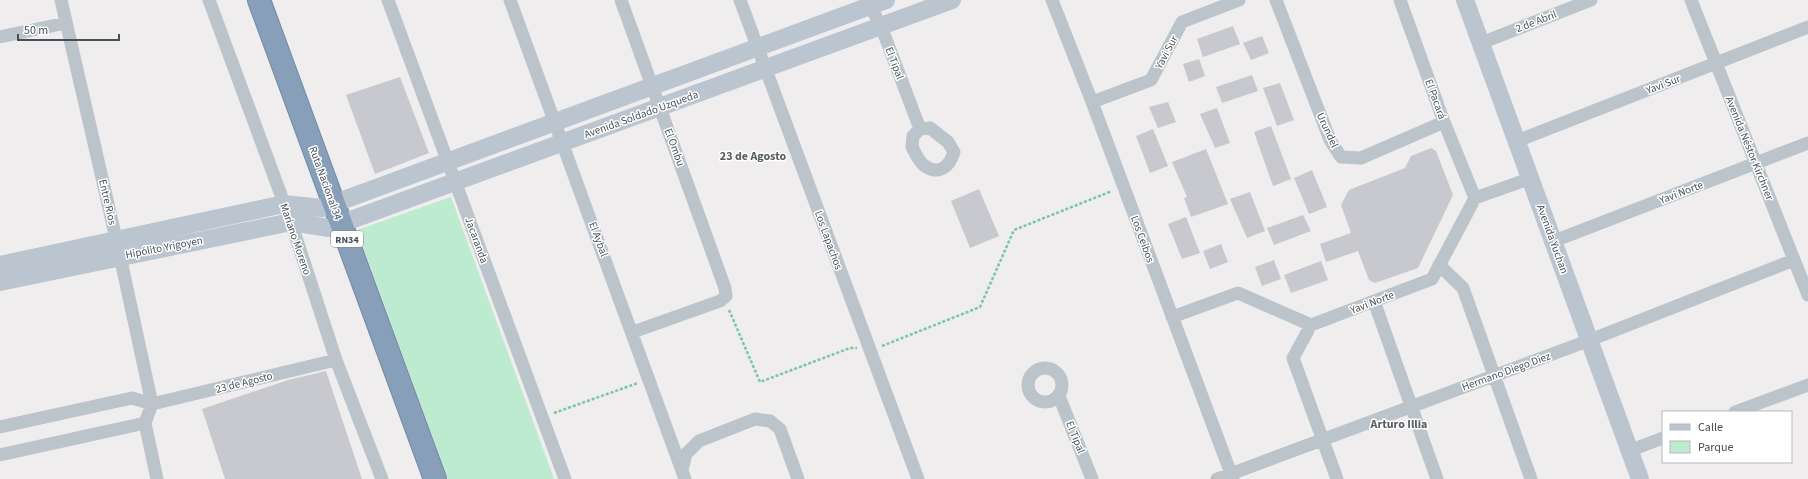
<svg xmlns="http://www.w3.org/2000/svg" width="1808" height="479" font-family="'Source Sans 3',sans-serif">
<rect width="100%" height="100%" fill="#efeded"/>
<!-- green -->
<path fill="#bcebcf" d="M451 197 554 479H448L357 230Z"/>
<!-- building -->
<path fill="#c7c9cf" d="M1233 26 1240 44 1203 57 1197 39Z
M1262 36 1269 53 1251 60 1243 43Z
M1199 59 1205 76 1189 82 1183 64Z
M1252 75 1258 91 1222 103 1216 87Z
M400 77 429 153 375 174 346 95Z
M1280 83 1294 120 1277 126 1263 88Z
M1168 102 1176 122 1158 128 1149 107Z
M1217 108 1230 143 1215 148 1200 114Z
M1271 126 1291 179 1273 186 1254 132Z
M1153 129 1168 166 1150 173 1136 136Z
M1431 148 1436 151 1453 195 1418 268 1375 283 1369 280 1358 251 1326 262 1320 244 1351 233 1341 205 1349 190 1405 168 1411 156Z
M1206 149 1228 204 1191 217 1184 198 1187 197 1172 162Z
M1312 170 1327 207 1309 214 1294 178Z
M979 189 999 236 970 248 951 201Z
M1250 192 1265 231 1247 238 1230 199Z
M1303 215 1311 231 1274 245 1267 228Z
M1186 217 1200 253 1182 259 1168 224Z
M1221 244 1228 262 1210 269 1203 251Z
M1274 260 1281 279 1262 286 1255 267Z
M1321 261 1328 280 1291 293 1284 275Z
M326 371 362 479H225L202 409 288 380Z"/>
<g fill="none" stroke-linecap="round" stroke-linejoin="round">
<!-- highway casing -->
<g stroke="#728aa5" stroke-width="24">
<path id="highway" d="M259 0 435 479"/>
</g>
<!-- path -->
<path stroke="#77c7a0" stroke-width="2.5" stroke-dasharray="3 2" stroke-linecap="butt" d="M729 310 760 382 850 348H857
M882 346 980 307 1014 230 1112 191
M554 413 638 383"/>
<!-- street -->
<path stroke="#bcc4cb" stroke-width="13" d="M61 0 120 256 152 404
M209 0 291 222 336 360 382 479
M388 0 565 479
M510 0 685 479
M621 0 725 288 726 296 720 301 633 332
M740 0 918 479
M867 0 881 26 920 129
M1052 0 1092 102 1233 479
M1276 0 1330 140 1341 157 1361 158 1444 122
M1400 0 1444 122 1475 198
M1691 0 1808 295
M0 37 66 23
M1481 43 1591 0
M1092 102 1151 80 1182 22 1239 0
M930 128 948 142 954 152C950 166 939 176 925 166 919 162 915 153 912 147L913 136 920 129Z
M1517 141 1808 27
M1554 241 1808 143
M1439 265 1463 288 1531 479
M1374 301 1437 479
M1172 317 1238 293 1311 325 1432 279 1475 198 1531 178
M1311 325 1293 358 1337 479
M1028 385a17 17 0 1 1 34 0a17 17 0 1 1-34 0Z
M1059 396 1092 479
M1735 412 1808 385
M145 423 157 479
M0 427 132 398 152 404 336 360
M1631 450 1663 438
M0 455 145 423 152 404
M682 470 686 454 699 441 755 419 770 421 780 429 798 479
M1217 479 1590 340 1794 260"/>
<!-- secondary -->
<path stroke="#bbc5d0" stroke-width="18" d="M1465 0 1640 479
M0 265 284 204 322 208 886 0
M0 282 291 222 329 228 952 0"/>
<!-- highway -->
<use href="#highway" stroke="#879fb9" stroke-width="22"/>
</g>
<g text-anchor="middle" stroke-width="3" stroke-linejoin="round" paint-order="stroke">
<!-- shield labels -->
<rect fill="#fff" stroke="#7e848b" stroke-width="1" x="331" y="231" width="32" height="16" rx="3"/>
<g font-size="10" font-weight="bold" fill="#465059">
<text x="347" y="243">RN34</text>
</g>
<!-- street labels -->
<g font-size="11" fill="#465059" stroke="#fff">
<text transform="translate(1536 21) rotate(-21)" y="4">2 de Abril</text>
<text transform="translate(1166 52) rotate(-62)" y="4">Yavi Sur</text>
<text transform="translate(895 63) rotate(69)" y="4">El Tipal</text>
<text transform="translate(1663 84) rotate(-21)" y="4">Yavi Sur</text>
<text transform="translate(1436 99) rotate(70)" y="4">El Pacará</text>
<text transform="translate(641 114) rotate(-20)" y="4">Avenida Soldado Uzqueda</text>
<text transform="translate(1328 130) rotate(65)" y="4">Urundel</text>
<text transform="translate(675 147) rotate(70)" y="4">El Ombu</text>
<text transform="translate(1750 148) rotate(68)" y="4">Avenida Néstor Kirchner</text>
<text transform="translate(326 183) rotate(70)" y="4">Ruta Nacional 34</text>
<text transform="translate(1681 192) rotate(-21)" y="4">Yavi Norte</text>
<text transform="translate(108 202) rotate(77)" y="4">Entre Ríos</text>
<text transform="translate(296 239) rotate(71)" y="4">Mariano Moreno</text>
<text transform="translate(599 239) rotate(70)" y="4">El Aybal</text>
<text transform="translate(1143 239) rotate(70)" y="4">Los Ceibos</text>
<text transform="translate(1553 239) rotate(70)" y="4">Avenida Yuchan</text>
<text transform="translate(477 240) rotate(70)" y="4">Jacaranda</text>
<text transform="translate(829 240) rotate(70)" y="4">Los Lapachos</text>
<text transform="translate(164 247) rotate(-11)" y="4">Hipólito Yrigoyen</text>
<text transform="translate(1372 302) rotate(-21)" y="4">Yavi Norte</text>
<text transform="translate(1506 371) rotate(-20)" y="4">Hermano Diego Diez</text>
<text transform="translate(244 382) rotate(-14)" y="4">23 de Agosto</text>
<text transform="translate(1076 437) rotate(68)" y="4">El Tipal</text>
</g>
<!-- neighbourhood labels -->
<g font-size="12" font-weight="bold" fill="#5a5d61" stroke="#fff">
<text x="753" y="160">23 de Agosto</text>
<text x="1399" y="428">Arturo Illia</text>
</g>
</g>
<!-- legend -->
<rect x="1662" y="411" width="130" height="52" fill="#ffffff" stroke="#b5b9bd"/>
<rect x="1670" y="424" width="20" height="6" fill="#bbc5d0" stroke="#b5b9bd"/>
<text x="1698" y="431" font-size="12" fill="#465059">Calle</text>
<rect x="1670" y="441" width="20" height="12" fill="#bcebcf" stroke="#b5b9bd"/>
<text x="1698" y="451" font-size="12" fill="#465059">Parque</text>
<!-- scale -->
<path d="M18 34v6h101v-6" fill="none" stroke="#465059" stroke-width="2"/>
<text x="24" y="34" font-size="12" fill="#465059" stroke="#ffffff" stroke-width="3" paint-order="stroke">50 m</text>
</svg>
